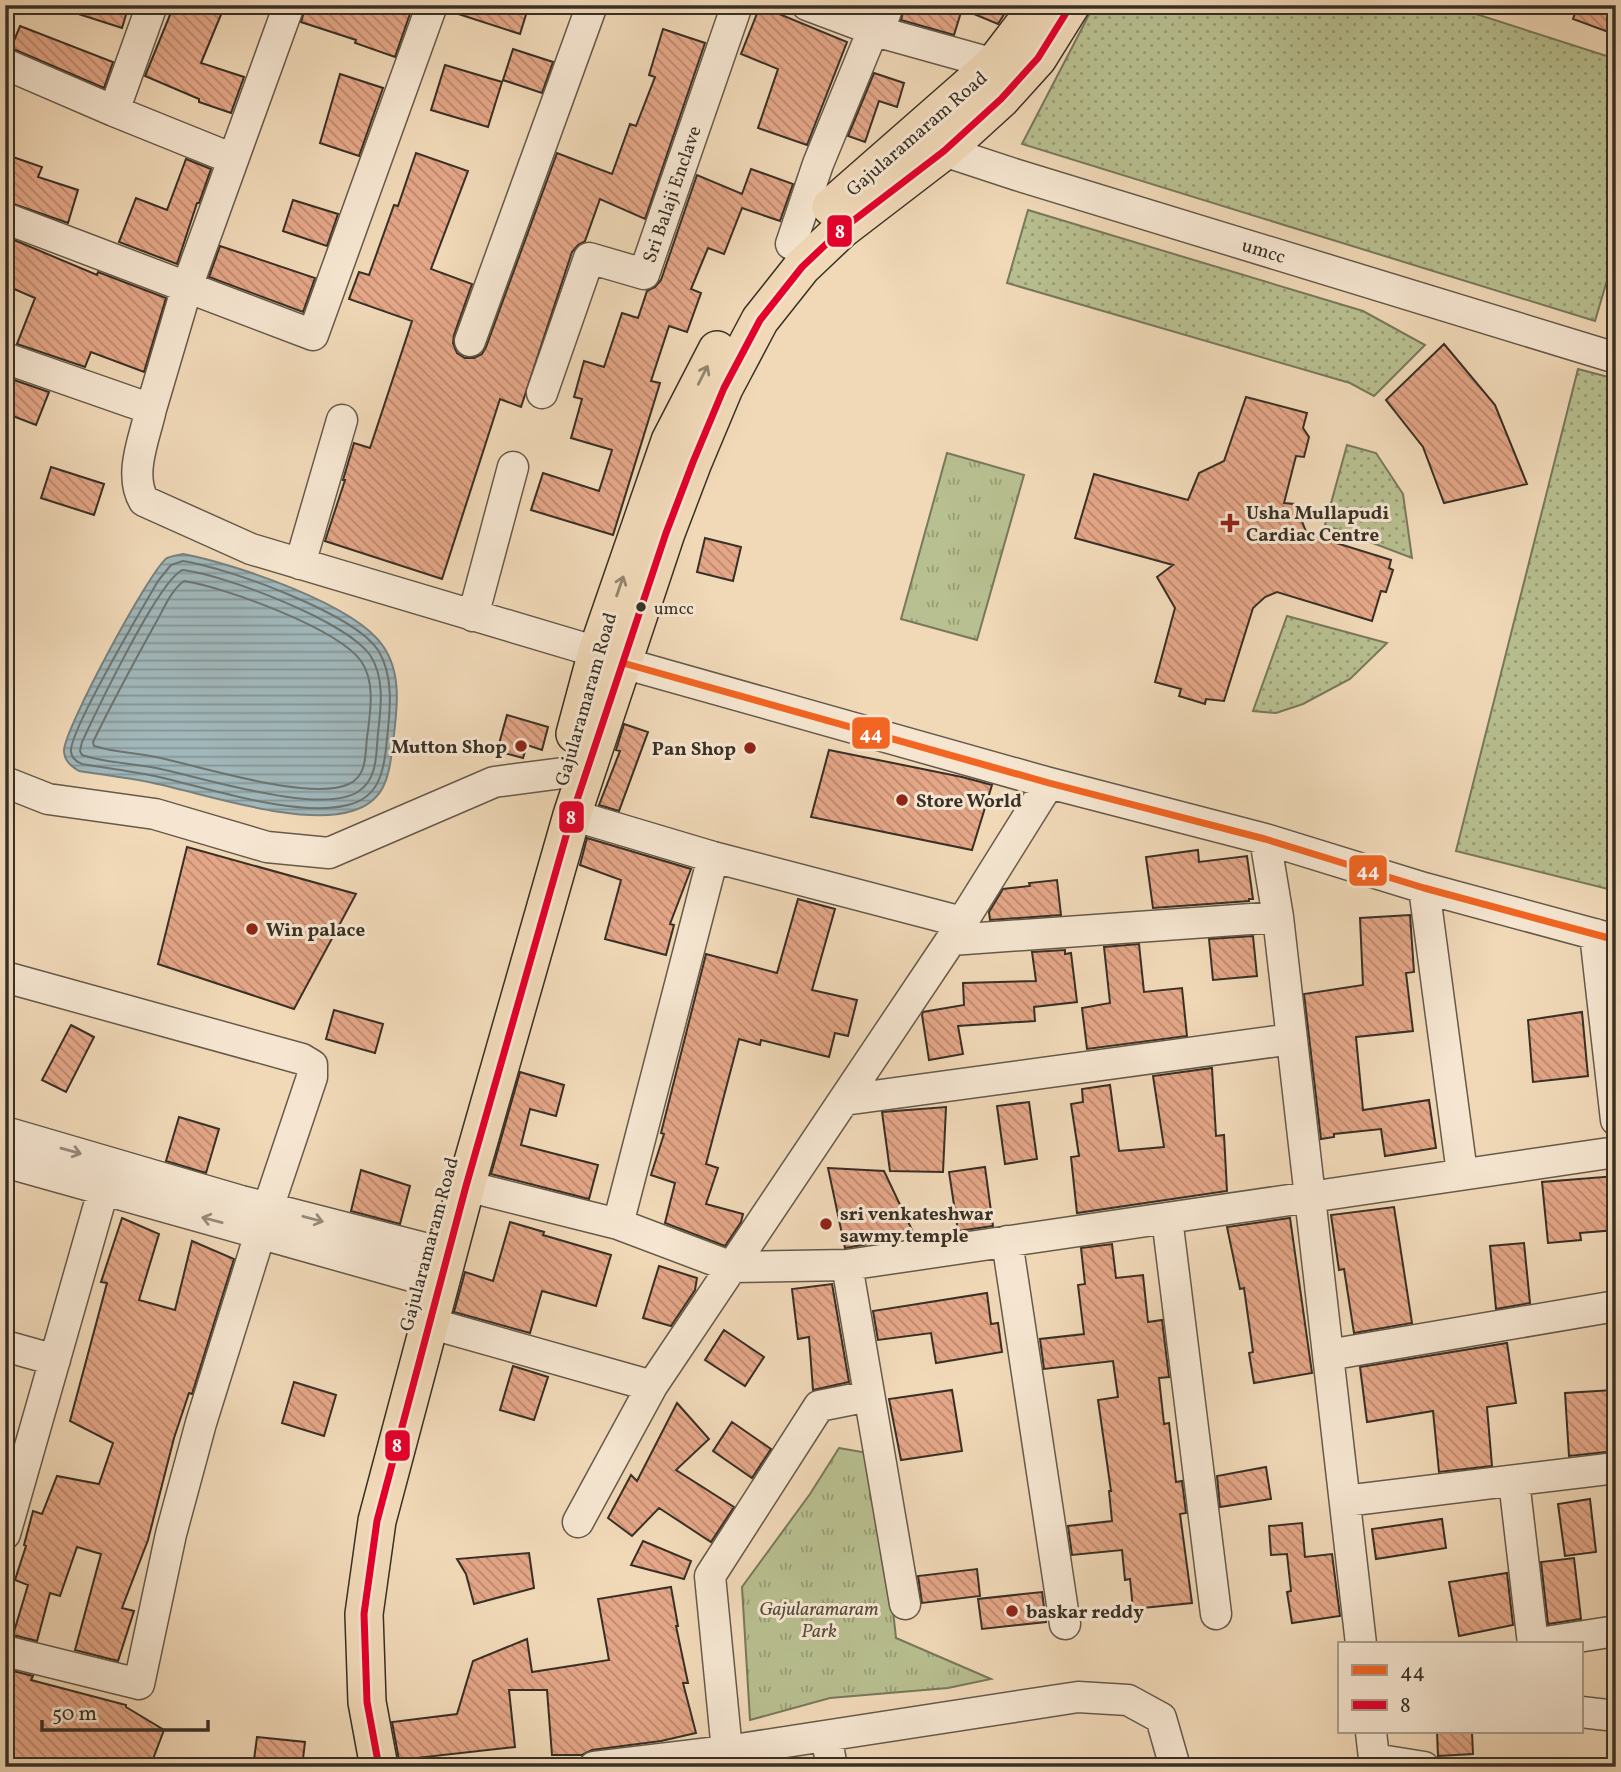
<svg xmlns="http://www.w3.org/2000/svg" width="1621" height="1772" font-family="Vollkorn,serif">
<defs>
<pattern id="grass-dots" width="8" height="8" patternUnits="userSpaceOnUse" patternTransform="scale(1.75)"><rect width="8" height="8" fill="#b8bf90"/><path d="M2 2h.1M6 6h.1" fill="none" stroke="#979c75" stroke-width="1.8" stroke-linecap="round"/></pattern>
<pattern id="park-tufts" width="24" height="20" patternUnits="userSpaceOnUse" patternTransform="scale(1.75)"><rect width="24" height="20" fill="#b8bf90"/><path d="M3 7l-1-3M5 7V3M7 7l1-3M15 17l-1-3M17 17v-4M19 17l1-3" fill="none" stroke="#979c75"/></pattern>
<pattern id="water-rules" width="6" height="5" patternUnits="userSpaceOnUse" patternTransform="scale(1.75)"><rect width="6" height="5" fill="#a1b7ba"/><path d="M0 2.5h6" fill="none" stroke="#849597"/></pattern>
<pattern id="building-back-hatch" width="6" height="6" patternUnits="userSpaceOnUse" patternTransform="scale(1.75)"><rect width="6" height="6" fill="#e5a788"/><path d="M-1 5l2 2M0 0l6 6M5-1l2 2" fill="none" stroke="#bb886f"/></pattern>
</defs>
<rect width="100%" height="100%" fill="#f1d9b8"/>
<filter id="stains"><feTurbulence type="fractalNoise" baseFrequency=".00286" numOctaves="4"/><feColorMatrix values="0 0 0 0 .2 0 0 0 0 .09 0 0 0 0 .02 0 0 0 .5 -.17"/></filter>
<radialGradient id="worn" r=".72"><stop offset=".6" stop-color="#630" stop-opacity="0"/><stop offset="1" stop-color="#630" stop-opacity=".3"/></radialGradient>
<!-- grass -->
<path fill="url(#grass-dots)" stroke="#78785b" stroke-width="2" d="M1094 5H1448L1616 59V250L1595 321 1022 144Z
M1028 210 1363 311 1425 345 1374 396 1350 383 1007 283Z
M1578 369 1616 379V891L1456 851Z
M1347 445 1376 453 1403 494 1412 558 1325 525Z
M1287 616 1387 643 1350 679 1303 704 1276 713 1253 711Z"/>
<!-- park -->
<path fill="url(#park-tufts)" stroke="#78785b" stroke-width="2" d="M947 453 1024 475 977 640 901 619Z
M839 1448 868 1453 882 1509 896 1638 991 1679 948 1688 830 1698 750 1720 742 1587 810 1494Z"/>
<!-- water -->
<path fill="url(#water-rules)" stroke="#77817f" stroke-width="2" d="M183 554C232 563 355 604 383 646 404 676 396 717 392 750 389 779 383 802 352 811 301 827 206 794 153 783 129 778 104 775 79 771 72 767 64 761 64 751 63 731 151 568 167 558 171 556 179 555 183 554Z"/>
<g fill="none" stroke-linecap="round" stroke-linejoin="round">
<!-- shore -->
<path stroke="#6c7470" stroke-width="2" d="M183 561C228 568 353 613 378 650 396 679 389 717 386 749 383 775 377 798 348 805 296 818 208 788 155 776 131 771 106 768 82 764 77 762 72 759 71 752 68 733 144 605 158 581L171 565Z
M183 570C225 575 346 621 370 655 385 677 381 708 378 733 376 753 378 778 359 791 323 817 198 776 156 768 132 763 105 763 82 755L80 751 82 742C95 714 160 577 183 570Z
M184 581C224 587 337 628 361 661 376 682 370 714 367 738 365 755 367 776 349 784 310 802 200 766 156 757 136 753 113 752 94 746L93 742C112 703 133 664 154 626 163 611 170 591 184 581Z"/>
</g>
<!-- building -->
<path fill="url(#building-back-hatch)" stroke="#383026" stroke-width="2" d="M64 5H129L122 28 63 9Z
M174 5H225L201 63 244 77 231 113 199 102V99L145 76Z
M306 5H413L395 57 355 43 356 40 301 22Z
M449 5H529L520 34 449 11Z
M905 5H1010L998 24 962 9 954 35 901 20Z
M1578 5H1616V19L1611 33 1573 19Z
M760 6 847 42 807 145 758 128 778 69 741 54Z
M20 26 113 62 104 88 11 48Z
M663 29 705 43 645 219 600 199 585 241 578 245 572 252 521 407 500 399 442 579 325 541 345 480H343L354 443 370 448 412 321 349 299 359 272 369 275 394 205 398 206 416 153 468 171 431 269 472 284 454 335 453 343 457 353 465 358H474L482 354 486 347 557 153 612 174 630 124 636 126 655 77 649 75Z
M513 49 553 62 542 93 503 80Z
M445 65 502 82 488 127 431 110Z
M874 73 904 83 897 107 879 101 865 142 848 136Z
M340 74 383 88 359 156 320 143Z
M13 157 42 167 38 177 78 190 68 223 5 201V179Z
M186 159 211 169 199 203H197L177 264 119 242 136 198 167 210Z
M751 169 793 184 780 221 742 208 724 254 708 248 691 289 701 293 687 332 669 326 651 381 660 383 613 535 531 510 543 473 599 491 612 450 571 438 582 399 574 397 584 361 604 367 622 313 638 318 647 291 655 287 661 280 697 175 742 194Z
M293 200 338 214 327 246 283 231Z
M7 237 97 275 98 272 166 298 144 372 91 352 85 367 17 344 35 298 5 285Z
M220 246 315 278 303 312 209 277Z
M1444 344 1495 405 1527 484 1444 503 1423 447 1386 400Z
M14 380 49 392 36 425 5 413V402Z
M1246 397 1307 413 1303 428 1309 437 1304 457 1296 456 1284 503 1295 504 1307 534 1391 560 1389 568 1393 570 1386 592 1381 591 1372 621 1277 592 1265 597 1253 608 1224 701 1206 699 1205 704 1179 696 1181 689 1155 682 1175 608 1157 577 1173 565 1075 538 1094 474 1188 500 1199 473 1224 461Z
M51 467 104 484 94 515 41 498Z
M705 538 741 547 733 581 697 572Z
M507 715 548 727 542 750 527 745 523 758 497 751Z
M624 724 648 732 619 811 599 805 620 751 616 750Z
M829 750 962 777 992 785 972 850 811 817Z
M587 838 691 869 670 924 674 925 666 955 605 939 621 880 580 865Z
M187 847 356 894 294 1009 158 964Z
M1198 850 1199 862 1247 856 1253 899H1249V901L1153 908 1146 857Z
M1057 880 1061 915 990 920 989 912 1003 889 1030 886 1029 883Z
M798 899 835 909 812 990 857 1000 848 1036 835 1033 829 1057 761 1040 760 1045 739 1039 706 1164 718 1168 706 1204 743 1214 741 1222 725 1246 665 1223 675 1183 651 1175 664 1134 661 1133 706 954 777 973Z
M1410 915 1414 972 1406 973 1413 1031 1356 1037 1363 1110 1429 1100 1436 1148 1385 1156 1381 1129 1334 1134V1137L1321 1139 1304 994 1363 985 1360 918Z
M1253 936 1257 976 1213 980 1209 939Z
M1139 944 1144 992 1182 988 1187 1036 1087 1049 1082 1008 1110 1003 1104 947Z
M1065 950V954L1071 953 1077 1002 1034 1007 1035 1021 958 1026 963 1054 929 1060 922 1015 923 1012 964 1005 963 983 1036 981 1032 952Z
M334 1010 383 1024 375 1053 326 1039Z
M1582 1012 1588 1076 1533 1082 1528 1020Z
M71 1025 94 1037 66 1092 42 1080Z
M1212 1068 1216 1136 1224 1135 1227 1191 1077 1213 1071 1157 1079 1156 1071 1104 1083 1102 1082 1089 1110 1085 1119 1151 1164 1147 1153 1076Z
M520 1072 564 1085 556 1116 530 1109 521 1145 598 1165 589 1199 491 1174Z
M1029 1102 1037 1159 1005 1164 997 1106Z
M946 1107 943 1172 890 1171 882 1112Z
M179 1117 219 1129 206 1173 166 1161Z
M985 1167 993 1226 958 1231 949 1172Z
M828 1168 884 1171 913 1232 868 1244 845 1248Z
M361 1170 410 1186 400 1224 351 1211Z
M1616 1176V1230L1580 1233 1581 1240 1548 1243 1542 1182Z
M1394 1207 1412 1323 1354 1333 1344 1269 1339 1270 1331 1215Z
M122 1218 159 1234 139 1300 175 1310 192 1241 234 1259 192 1394 189 1393 174 1438 148 1540 122 1608 134 1611 118 1661 75 1650 101 1554 77 1547 60 1596 50 1593 37 1641 13 1635 28 1585 15 1580 26 1546 24 1545 33 1511 42 1514 57 1476 99 1484 113 1443 70 1421 107 1283 101 1282Z
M1290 1218 1312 1373 1254 1383 1249 1353 1253 1352 1244 1288 1240 1289 1227 1227Z
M510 1222 544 1232 543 1235 611 1255 596 1306 542 1291 530 1333 454 1312 465 1272 493 1281Z
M1524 1243 1530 1303 1496 1309 1490 1246Z
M1112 1244 1116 1278 1143 1275 1148 1322 1162 1320 1169 1377 1159 1378 1164 1424 1169 1423 1176 1482 1182 1481 1186 1513 1180 1514 1192 1603 1133 1609 1130 1579 1125 1580 1122 1550 1072 1555 1068 1526 1112 1521 1109 1491H1111L1098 1400 1118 1397 1113 1361 1044 1369 1040 1339 1084 1334 1078 1285 1085 1284 1081 1248Z
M659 1266 697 1278 695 1290 671 1326 643 1318Z
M832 1284 849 1382 813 1390 809 1337 798 1339 792 1289Z
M987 1293 991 1324 998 1323 1002 1352 936 1363 931 1333 878 1340 873 1311Z
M724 1330 764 1357 745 1386 705 1360Z
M1507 1343 1516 1403 1487 1407 1492 1466 1439 1472 1433 1411 1367 1422 1360 1367Z
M513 1366 548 1377 534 1420 500 1410Z
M294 1382 336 1395 324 1436 282 1423Z
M952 1390 962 1451 901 1460 889 1399Z
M1613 1390 1616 1451 1569 1456 1565 1393Z
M677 1403 709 1439 676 1470 734 1507 711 1542 659 1508 632 1536 608 1518 631 1475 637 1481Z
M732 1422 771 1449 752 1478 713 1451Z
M1266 1467 1271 1499 1220 1507 1217 1476Z
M1590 1499 1596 1552 1565 1556 1558 1504Z
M1442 1519 1446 1548 1376 1559 1372 1529Z
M1302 1523 1305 1557 1332 1554 1340 1616 1292 1623 1287 1592 1291 1591 1287 1554 1271 1555 1269 1526Z
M643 1541 691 1561 684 1579 631 1565Z
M529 1553 534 1588 474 1604 466 1574 457 1559Z
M1574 1558 1581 1619 1548 1624 1541 1562Z
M977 1569 980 1596 922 1603 918 1576Z
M1507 1573 1513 1625 1459 1636 1449 1582Z
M671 1587 678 1626H676L688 1683H683L696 1733 661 1741 592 1750 582 1755H552L547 1690H509L515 1747 399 1760 392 1722 457 1714 473 1661 527 1639 532 1672 609 1660 598 1599Z
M1042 1592 1046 1622 982 1629 978 1599Z
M5 1669 33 1676 31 1680 126 1705V1707L164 1730 150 1767H5Z
M1437 1732H1472L1473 1754 1438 1756Z
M257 1737 305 1742 302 1767H253Z"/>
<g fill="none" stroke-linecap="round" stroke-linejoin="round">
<!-- minor casing -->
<g stroke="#665a4a" stroke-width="33">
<path id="minor" d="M807 5 879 32 994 64
M879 32 888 5
M5 64 114 111 233 159
M114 111 152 5
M927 142 944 151 1017 175 1616 358
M5 218 313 335 432 5
M791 244 818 164 873 30
M470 341 592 5
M5 358 151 409 187 287 289 5
M542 393 589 258 644 274 737 5
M151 409C145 437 128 474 144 501L251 549 597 652
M300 564 342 420
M473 616 513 467
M623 663 1049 783 1265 839 1424 888 1616 940
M5 782 48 799 155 814 267 847 329 853 494 782 563 773
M572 815 713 857 962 922
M1265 839 1278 917 1361 1644
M1424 888 1462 1173
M1595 934 1616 1120
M951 940 1278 917
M5 977 302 1059 312 1065V1077L268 1208 201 1423 171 1534 139 1684 5 1651
M844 1100 1292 1039
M5 1132 241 1201 428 1249
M5 1162 419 1278
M466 1186 618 1224 732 1267 847 1265 1616 1152
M1167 1218 1216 1614
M618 1224 713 857
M1007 1241 1065 1624
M847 1265 905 1604
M429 1323 652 1386
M5 1346 55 1360
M1328 1355 1616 1306
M1514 1481 1533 1644
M1345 1501 1616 1468
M578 1522 652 1386 951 940 1049 783
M5 1534 103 1191
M1533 1644 1616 1631
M1581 1712 1616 1716
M1371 1732 1375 1767
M826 1736 832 1767
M727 1751 710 1576 819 1406 869 1396
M1374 1759 1424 1767
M594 1767 727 1751 1078 1697 1128 1700 1161 1718 1175 1767"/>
</g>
<!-- major casing -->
<g stroke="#383026" stroke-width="40">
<path id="major" d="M831 207 994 64 1039 5
M575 734 597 652 670 441 717 350
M379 1767 367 1702 364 1614 377 1521 466 1186 572 815 666 533 693 462 724 388 760 320 802 267 841 230 944 151 1001 99 1038 58 1071 5"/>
</g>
<!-- minor -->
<use href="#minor" stroke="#f6e6d1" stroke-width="30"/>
<!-- major -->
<use href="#major" stroke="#f1d9b8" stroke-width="37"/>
<!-- bus-1 casing -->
<g stroke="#f6e6d1" stroke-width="12">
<path id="bus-1" d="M623 663 1049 783 1265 839 1424 888 1616 940"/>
</g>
<!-- bus-2 casing -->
<g stroke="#f6e6d1" stroke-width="12">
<path id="bus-2" d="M379 1767 367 1702 364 1614 377 1521 466 1186 572 815 666 533 693 462 724 388 760 320 802 267 841 230 944 151 1001 99 1038 58 1071 5"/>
</g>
<!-- bus-1 -->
<use href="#bus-1" stroke="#f26522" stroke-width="7"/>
<!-- bus-2 -->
<use href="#bus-2" stroke="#e4002b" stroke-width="7"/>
</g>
<!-- one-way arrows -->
<defs><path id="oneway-shaft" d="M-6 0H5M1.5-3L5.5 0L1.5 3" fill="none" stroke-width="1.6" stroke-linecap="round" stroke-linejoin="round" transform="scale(1.75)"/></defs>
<g stroke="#94846f">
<use href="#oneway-shaft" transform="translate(703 375) rotate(-63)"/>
<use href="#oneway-shaft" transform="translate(620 586) rotate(-71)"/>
</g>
<g stroke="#978b7c">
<use href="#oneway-shaft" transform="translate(71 1151) rotate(16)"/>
<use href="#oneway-shaft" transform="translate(313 1219) rotate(15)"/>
<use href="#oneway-shaft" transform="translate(212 1220) rotate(-165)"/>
</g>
<!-- markers -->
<g fill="#8f2418" stroke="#f6e6d1" stroke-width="2.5">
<path d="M1226.5 512.5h7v7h7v7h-7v7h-7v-7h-7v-7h7z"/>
<circle cx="521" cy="746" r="7"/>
<circle cx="750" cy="748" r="7"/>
<circle cx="902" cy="800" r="7"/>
<circle cx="252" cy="929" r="7"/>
<circle cx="826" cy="1224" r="7"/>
<circle cx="1012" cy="1611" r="7"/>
</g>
<circle fill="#383026" stroke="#f6e6d1" stroke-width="2.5" cx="641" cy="607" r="6"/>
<g text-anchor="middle" stroke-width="6" stroke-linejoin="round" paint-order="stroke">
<!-- bus labels -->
<g font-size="17" fill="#383026" stroke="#f6e6d1" text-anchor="start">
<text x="654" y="614">umcc</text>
</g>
<!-- street labels -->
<g font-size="19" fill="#383026" stroke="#f6e6d1">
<text transform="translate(916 133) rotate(-41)" y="7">Gajularamaram Road</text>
<text transform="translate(671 194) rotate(-71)" y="7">Sri Balaji Enclave</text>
<text transform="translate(1264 250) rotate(17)" y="7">umcc</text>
<text transform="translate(585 699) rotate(-74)" y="7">Gajularamaram Road</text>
<text transform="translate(428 1244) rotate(-75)" y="7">Gajularamaram Road</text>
</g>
<!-- poi labels -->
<g font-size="19" font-weight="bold" fill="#383026" stroke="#f6e6d1" text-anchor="start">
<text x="1246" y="519">Usha Mullapudi<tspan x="1246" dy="22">Cardiac Centre</tspan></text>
<text x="507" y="753" text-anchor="end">Mutton Shop</text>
<text x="736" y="755" text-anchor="end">Pan Shop</text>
<text x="916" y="807">Store World</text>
<text x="266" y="936">Win palace</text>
<text x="840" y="1220">sri venkateshwar<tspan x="840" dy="22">sawmy temple</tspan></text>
<text x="1026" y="1618">baskar reddy</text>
</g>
<!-- park labels -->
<g font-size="19" font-style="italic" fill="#524d3b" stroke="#f6e6d1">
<text x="819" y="1615">Gajularamaram<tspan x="819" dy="22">Park</tspan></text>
</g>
</g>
<g stroke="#f6e6d1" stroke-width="2.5">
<rect x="826" y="214" width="27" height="34" rx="7" fill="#e4002b"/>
<rect x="851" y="716" width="40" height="34" rx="7" fill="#f26522"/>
<rect x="558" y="800" width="27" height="34" rx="7" fill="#e4002b"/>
<rect x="1348" y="854" width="40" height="33" rx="7" fill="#f26522"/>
<rect x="384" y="1429" width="27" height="33" rx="7" fill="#e4002b"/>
</g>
<g font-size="19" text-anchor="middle" font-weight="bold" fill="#fff">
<text x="840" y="238">8</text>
<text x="871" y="740">44</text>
<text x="571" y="824">8</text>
<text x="1368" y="877">44</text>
<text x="397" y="1452">8</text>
</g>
<!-- margin -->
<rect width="1621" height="1772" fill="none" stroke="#f1d9b8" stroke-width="28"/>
<rect x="7" y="7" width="1607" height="1758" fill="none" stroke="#383026" stroke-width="3.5"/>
<rect x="14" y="14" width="1593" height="1744" fill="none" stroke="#383026" stroke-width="2"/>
<!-- legend -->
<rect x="1338" y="1642" width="245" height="91" fill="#f6e6d1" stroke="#aa9d8d" stroke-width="2"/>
<rect x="1352" y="1665" width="35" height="10" fill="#f26522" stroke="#aa9d8d" stroke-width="2"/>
<text x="1400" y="1678" font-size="21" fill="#383026">44</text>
<rect x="1352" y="1700" width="35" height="10" fill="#e4002b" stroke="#aa9d8d" stroke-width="2"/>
<text x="1400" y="1712" font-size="21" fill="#383026">8</text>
<!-- scale -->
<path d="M42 1720v10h166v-10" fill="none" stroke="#383026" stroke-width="3.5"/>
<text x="52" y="1720" font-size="21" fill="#383026" stroke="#f6e6d1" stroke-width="5" paint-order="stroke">50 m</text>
<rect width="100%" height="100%" filter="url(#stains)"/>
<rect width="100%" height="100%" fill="url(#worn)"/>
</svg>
